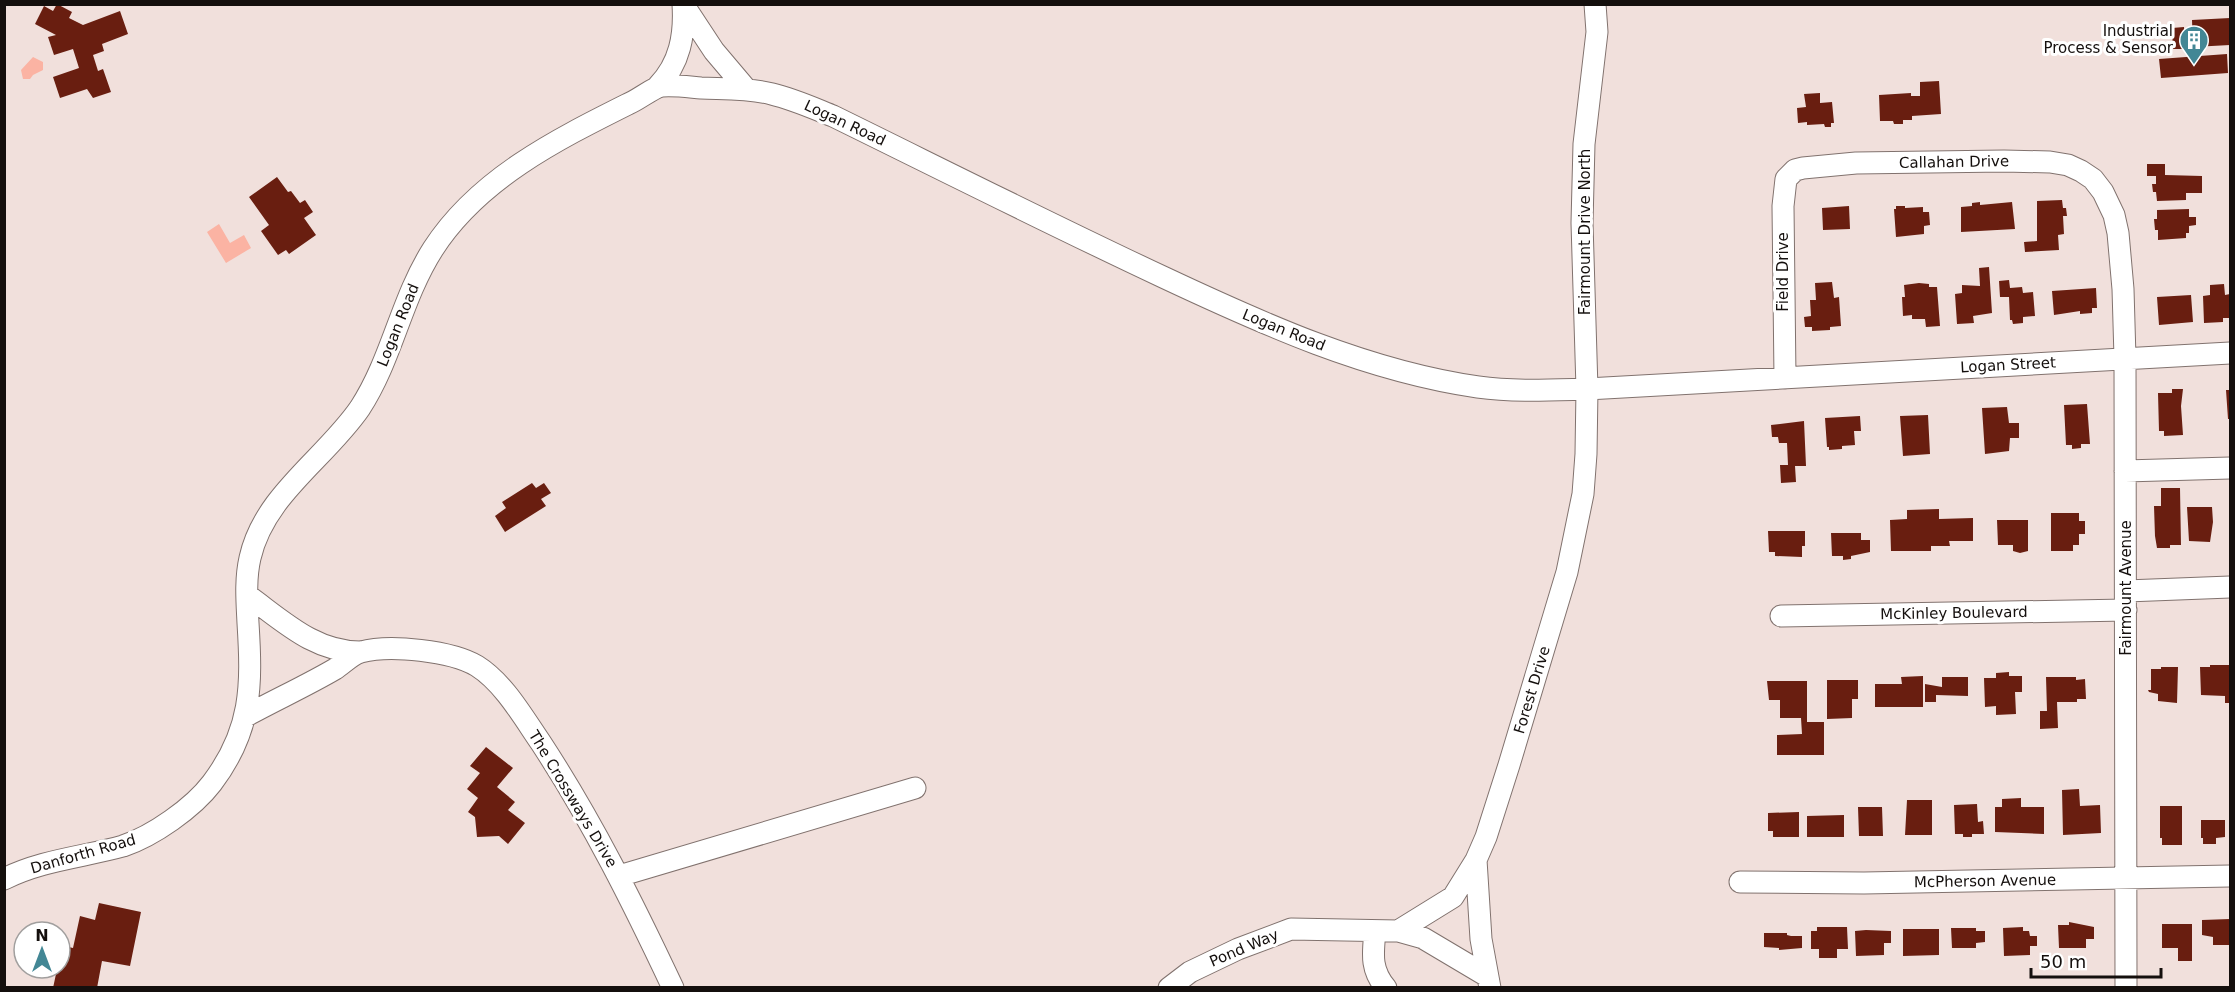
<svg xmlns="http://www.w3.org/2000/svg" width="2235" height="992" font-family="'DejaVu Sans',sans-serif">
<rect width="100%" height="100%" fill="#f1e0dc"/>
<!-- water -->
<path fill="#fbb3a3" d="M33 57 43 62V70L33 75 30 79H23L21 70Z
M219 224 230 243 244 235 251 248 226 263 207 232Z"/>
<!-- building -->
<path fill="#691e10" d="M57 4 72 12 69 18 83 25 120 11 128 34 102 44 104 51 93 55 98 71 103 69 111 92 93 98 87 89 60 98 53 77 79 68 73 49 54 55 48 37 56 35 35 24 44 6 53 11Z
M2230 18V45L2193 47 2192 20Z
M2184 27 2185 49H2173L2172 28Z
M2227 54 2228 73 2161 78 2159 59Z
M1939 81 1941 114 1912 116V120H1903V124H1894L1893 121H1880L1879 95 1911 93V96H1920V82Z
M1820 93V103L1832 102 1834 123H1831V127H1825L1824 124 1807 125V122L1798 123 1797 108 1806 107 1804 94Z
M2147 164H2165V175L2202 176V193H2186V200L2157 201 2156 192H2153L2152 184H2156V176H2147Z
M277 177 288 192 291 191 300 203 305 200 313 212 304 218 316 235 289 254 286 250 278 255 261 231 269 225 249 197Z
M2062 200 2063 208H2066L2067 216H2063L2064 234 2058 235 2059 250 2025 252 2024 242 2037 241V201Z
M1980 202V205L2012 202 2015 229 1961 232V207L1972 206V203Z
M1849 206 1850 229 1823 230 1822 208Z
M1896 206H1905V208L1923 207V212H1929L1930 225 1924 226V234L1896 237 1894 209H1896Z
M2189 209V217H2196V225L2189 226V233H2186V238L2158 240V230H2155L2154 219H2157V210Z
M1989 267 1992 313 1973 316 1974 323 1957 324 1955 294 1962 293V285L1980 286 1979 268Z
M2009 280 2010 288 2022 287 2023 293 2033 292 2035 316 2023 317V323L2013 324 2012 320H2010L2009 297H2000L1999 281Z
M1832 282 1834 298 1839 297 1841 326 1830 327V330L1812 331V327H1805L1804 317 1811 316 1810 300H1816L1815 283Z
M1919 283 1929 284V287H1937L1940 326 1926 327 1925 319H1912V315L1903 316 1902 297H1905L1904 285Z
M2224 284 2225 295 2230 294V318H2223V322L2204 323 2203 296 2210 295V285Z
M2096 288 2097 308H2092V313L2080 314V311L2054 315 2052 291Z
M2191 295 2193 322 2159 325 2157 297Z
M2172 389H2183L2181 406 2183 435 2164 436V431H2159L2158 393H2172Z
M2226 390H2230V419H2228Z
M2087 404 2090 444H2081V448L2072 449V445H2066L2064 405Z
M2007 407 2009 423H2019V438H2010L2009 451 1985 454 1982 408Z
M1928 415 1930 454 1903 456 1900 416Z
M1860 416 1861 431H1854L1855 445 1842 446V449L1829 450V447H1827L1825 418Z
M1804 421 1806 466H1795L1796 482 1781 483 1780 465H1788L1787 443H1779L1778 437H1772L1771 425Z
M532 483 536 488 544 483 551 493 541 499 546 506 505 532 495 516 506 508 502 502Z
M2161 488H2180L2181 545H2170V548H2157L2155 536 2154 506H2161Z
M2187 507H2212L2213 522 2210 542 2189 541Z
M1939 509V519L1973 518V541H1949L1950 546H1931V551H1891L1890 520 1907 519V510Z
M2051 513H2079V521H2085V534H2079V545H2073V551H2051Z
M1997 520H2028V551L2020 553 2013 551V545H1998Z
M1768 531H1805V546H1802V557L1775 556V552H1769Z
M1831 533H1861V540H1870V552L1851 556V559L1843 560V556H1832Z
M2210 665H2230V703H2225V696L2201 695 2200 667H2210Z
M2161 667H2178L2177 703 2158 701V694L2149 692 2148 690H2151V669H2161Z
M2009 672V676H2022V692H2015L2016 714 1996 715V706L1985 707 1984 678H1996V673Z
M1923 676V707H1875V684H1902L1901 677Z
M1942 677H1968V696L1936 695V702H1925V684L1942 687Z
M2046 677H2076V680L2085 679 2086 699H2077V702H2057L2058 728 2040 729V711H2047Z
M1827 680H1858V699H1852V718L1827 719Z
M1767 681H1807V722H1824V755H1777V735L1802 734 1801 718H1780V700H1769Z
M486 747 513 768 497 787 515 802 508 810 525 823 508 844 499 836 477 837 475 817 468 812 478 798 467 789 480 773 470 766Z
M2079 789 2080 806 2100 805 2101 833 2063 835 2062 790Z
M2021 798V807H2044V834L1995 832V807H2002V799Z
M1907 800H1932V835H1905Z
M1977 804 1978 822 1983 821 1984 834H1972V837H1963V834H1955L1954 805Z
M2160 806H2182V845H2162V838H2160Z
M1858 807H1882L1883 836H1859Z
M1799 812V837H1773V831H1768V813Z
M1844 815V837H1807V816Z
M2201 820H2225V837L2216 838V844H2203V838H2201Z
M99 903 141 912 130 966 102 961 97 988H53L56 974 50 972V968H60V945L73 948 80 916 95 920Z
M2230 919 2229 945H2213V937L2202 935V920Z
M2069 922 2094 927V939H2086V948H2059L2058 925H2069Z
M2162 924H2192V961H2178V948H2162Z
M1817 927H1847L1848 949H1837V958H1819V949H1811V931H1817Z
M2023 927V931H2029L2030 936H2037V946H2030V955L2004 956 2003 928Z
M1951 928H1976V931H1985V942L1976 943V948H1952Z
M1903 929H1939V955L1903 956Z
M1866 930 1891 931V943H1884V955L1856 956 1855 931Z
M1764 933H1787V935L1791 936H1802V948L1779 950V948L1764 947Z"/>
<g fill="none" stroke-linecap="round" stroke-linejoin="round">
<!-- minor casing -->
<g stroke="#81726e" stroke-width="23">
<path id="minor" d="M683 4 714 51 747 90
M658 86C680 63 685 35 683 4
M1785 378 1783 206 1786 179 1795 170 1803 168 1856 163 2004 161 2050 162 2068 165 2081 171 2093 179 2103 192 2114 215 2118 233 2123 289 2125 358 2126 988
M2125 471 2230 468
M2126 591 2230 587
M247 595C282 620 314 652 360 652
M1781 616 2126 610
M246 716C275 700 306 686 335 669 343 664 352 654 361 652 390 644 452 651 477 666 504 683 523 717 541 743 592 821 633 903 673 988
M619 876 915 788
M4 879C42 860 83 857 123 846 153 836 193 808 212 783 252 730 252 686 248 623 247 602 245 580 250 558 264 495 325 459 360 408 392 359 401 299 433 249 478 179 556 140 628 104 638 100 654 87 662 86 675 85 689 87 701 88 725 89 749 88 772 94 793 99 813 108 833 116 943 170 1052 225 1163 277 1263 324 1367 371 1478 387 1514 392 1550 390 1587 389L2230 353
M1740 882 1864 883 2230 876
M1375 931C1373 953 1370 969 1386 988
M1398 931 1453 897 1476 860
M1169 988 1190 972 1238 949 1291 929 1398 931 1423 938 1487 976
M1490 988 1481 939 1476 860 1486 837 1509 765 1567 572 1583 494 1586 454 1587 389 1582 223 1584 144 1597 32 1595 4"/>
</g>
<!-- minor -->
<use href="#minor" stroke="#fff" stroke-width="21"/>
</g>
<!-- icons -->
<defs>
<g id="building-pin" transform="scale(1.5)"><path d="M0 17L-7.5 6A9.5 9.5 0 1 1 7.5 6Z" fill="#438795" stroke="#fff"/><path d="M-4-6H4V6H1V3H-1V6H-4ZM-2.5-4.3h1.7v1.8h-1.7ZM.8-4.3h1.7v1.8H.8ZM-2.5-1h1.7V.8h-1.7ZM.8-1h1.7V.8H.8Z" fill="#fff"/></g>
</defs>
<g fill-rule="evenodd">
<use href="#building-pin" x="2194" y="40"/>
</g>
<g text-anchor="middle" stroke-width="6" stroke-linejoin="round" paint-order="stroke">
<!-- poi labels -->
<g font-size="15" fill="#140f0d" stroke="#fff" text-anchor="end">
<text x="2173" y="36">Industrial<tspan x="2173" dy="17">Process &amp; Sensor</tspan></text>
</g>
<!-- street labels -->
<g font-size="15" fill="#140f0d" stroke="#fff">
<text transform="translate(845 123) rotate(25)" y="5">Logan Road</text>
<text transform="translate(1954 162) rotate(-1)" y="5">Callahan Drive</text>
<text transform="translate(1585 232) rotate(-90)" y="5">Fairmount Drive North</text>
<text transform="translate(1783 272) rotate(-90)" y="5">Field Drive</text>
<text transform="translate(398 325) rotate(-68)" y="5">Logan Road</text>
<text transform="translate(1284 330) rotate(22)" y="5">Logan Road</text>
<text transform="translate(2008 365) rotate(-3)" y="5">Logan Street</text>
<text transform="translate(2126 588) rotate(-90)" y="5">Fairmount Avenue</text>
<text transform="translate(1954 613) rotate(-1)" y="5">McKinley Boulevard</text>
<text transform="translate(1532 690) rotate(-73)" y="5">Forest Drive</text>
<text transform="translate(573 799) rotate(59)" y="5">The Crossways Drive</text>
<text transform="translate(83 854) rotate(-16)" y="5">Danforth Road</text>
<text transform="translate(1985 881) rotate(-1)" y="5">McPherson Avenue</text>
<text transform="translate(1244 948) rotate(-23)" y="5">Pond Way</text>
</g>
</g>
<!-- border -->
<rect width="2235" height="992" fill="none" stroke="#140f0d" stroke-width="12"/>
<!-- north arrow -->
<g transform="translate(42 950)"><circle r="28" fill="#ffffff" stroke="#a19f9e" stroke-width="1.5"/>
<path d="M0-4.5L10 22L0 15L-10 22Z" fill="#438795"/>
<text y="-9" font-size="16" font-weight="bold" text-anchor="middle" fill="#140f0d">N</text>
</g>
<!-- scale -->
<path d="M2031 968v9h130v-9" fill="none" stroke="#140f0d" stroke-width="3"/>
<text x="2040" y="968" font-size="18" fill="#140f0d" stroke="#ffffff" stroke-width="4.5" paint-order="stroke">50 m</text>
</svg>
